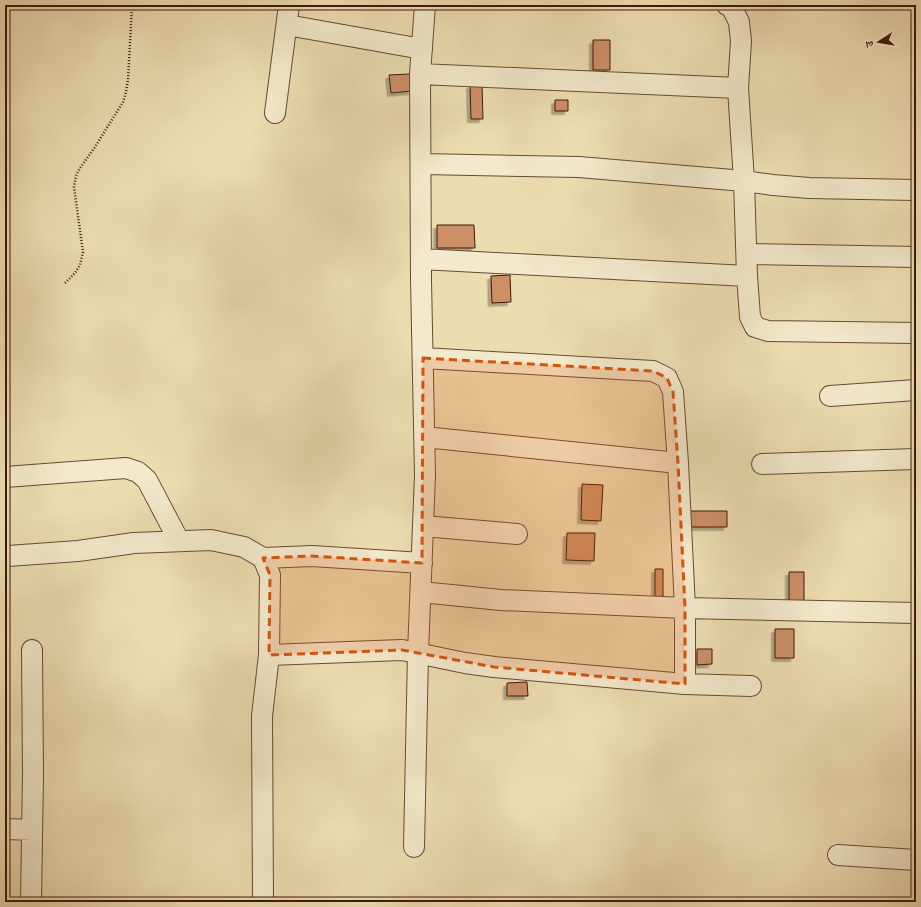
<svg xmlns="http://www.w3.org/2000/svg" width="921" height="907" font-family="'Old Standard TT','Noto Serif Devanagari',serif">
<defs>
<filter id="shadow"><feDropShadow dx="-3.5" dy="3.5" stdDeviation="0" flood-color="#0004"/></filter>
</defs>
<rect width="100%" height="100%" fill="#ecddb1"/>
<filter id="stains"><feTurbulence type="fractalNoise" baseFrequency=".005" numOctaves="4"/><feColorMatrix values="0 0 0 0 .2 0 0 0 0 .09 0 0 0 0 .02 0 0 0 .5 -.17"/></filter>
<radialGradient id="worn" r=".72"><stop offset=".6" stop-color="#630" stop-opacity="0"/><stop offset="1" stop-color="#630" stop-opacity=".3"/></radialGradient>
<!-- building -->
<path fill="#cc8f66" stroke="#3c190c" filter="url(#shadow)" d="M593 40H610V70H593Z
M410 74 412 91 391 93 389 75Z
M470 85H482L483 119H471Z
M555 100H568V111H555Z
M437 225H474L475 248H437Z
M510 275 511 302 492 303 491 276Z
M582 484 603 485 601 521 581 520Z
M689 511H727V527H689Z
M567 533H595L594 561 566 560Z
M655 569H663V597H655Z
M789 572H804V602H789Z
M775 629H794V658H775Z
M697 649H712V664L697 665Z
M527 682 528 696H507V683Z"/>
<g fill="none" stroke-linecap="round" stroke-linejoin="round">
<!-- minor casing -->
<g stroke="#684a35" stroke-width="22">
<path id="minor" d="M727 5 731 6 739 22 741 41 738 88 744 181 747 276 750 317 755 327 768 331 916 333
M287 25 422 49
M420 74 738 88
M275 113 289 5
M422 164 579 167 744 181 773 185 809 188 916 190
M747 254 916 257
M421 259 747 276
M423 358 653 371 667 378 673 392 678 463 685 608V684
M830 396 916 390
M424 437 678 463
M762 464 916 459
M5 477 126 468 138 472 147 480 179 541
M423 526 517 534
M5 555 8 556 78 551 134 543 211 540 244 547 263 558 270 575 269 655 262 716 263 902
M263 558 312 556 422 563
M421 592 501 600 685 608 916 613
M269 655 402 650 465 663 494 667 685 684 751 686
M5 829 32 830
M414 847 418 653 425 475 421 280 420 74 425 5
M838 855 916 860
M31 902 33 774 32 650"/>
</g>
<!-- path -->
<path stroke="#3c190c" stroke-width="2.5" stroke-dasharray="1 2" stroke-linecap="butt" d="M65 283 75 273 80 265 83 252 74 187 76 176 80 168 95 147 123 102 126 92 128 80 132 5"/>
<!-- minor -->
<use href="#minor" stroke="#f3e9cc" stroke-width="20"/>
</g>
<!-- marked area -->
<path fill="#d7530c" fill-opacity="0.2" stroke="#d7530c" stroke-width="3" stroke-dasharray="8 5" stroke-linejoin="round" d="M423 358 653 371 667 378 673 392 678 463 685 608V684L494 667 402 650 269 655 270 575 263 558 312 556 422 563Z"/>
<!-- margin -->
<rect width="921" height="907" fill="none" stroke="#ecddb1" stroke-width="20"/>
<rect x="6" y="6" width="909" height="895" fill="none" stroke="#3c190c" stroke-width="2"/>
<rect x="10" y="10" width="901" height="887" fill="none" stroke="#3c190c"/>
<!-- north arrow -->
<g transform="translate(879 42) rotate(258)" stroke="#f3e9cc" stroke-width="3" paint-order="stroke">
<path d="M0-3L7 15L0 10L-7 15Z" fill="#3c190c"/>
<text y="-6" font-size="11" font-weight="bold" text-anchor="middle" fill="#3c190c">उ</text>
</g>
<rect width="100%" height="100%" filter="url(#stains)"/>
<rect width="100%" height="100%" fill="url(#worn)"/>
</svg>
